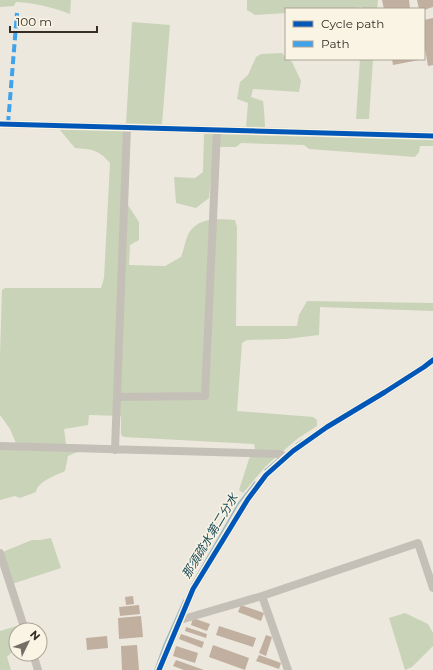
<svg xmlns="http://www.w3.org/2000/svg" width="433" height="670" font-family="Montserrat,'Noto Sans JP',sans-serif">
<rect width="100%" height="100%" fill="#ece8de"/>
<!-- green -->
<path fill="#c9d3b7" d="M0 0H71L70 14C52 7 35 3 16 2L14 6 0 7Z
M247 0H378L377 9H362V7L350 9H286V13L255 15 247 10Z
M132 22 170 25 162 124H126Z
M282 53 286 57V59H289L292 62 301 81 299 92 253 89 251 97 263 101 264 109 265 127H246L248 103 237 99 240 82 248 75 256 57 261 54Z
M360 59H373L369 119H356Z
M60 130H125L126 202 139 222V240L130 245 129 265 165 266 181 257C184 250 185 240 189 233 198 217 220 219 235 220L237 227 236 326H297L299 315 307 301 433 303V311L320 307 319 335 286 339 247 340 242 343 237 411 313 417 317 420V426L297 439 266 466 243 493 239 490 249 459 255 449 254 444 124 437 121 435V416L89 415 88 425 64 429 66 444 80 446 82 450 68 456 65 471C55 476 38 481 36 492L20 498 15 496 0 500V448H18L10 429 0 415V355L2 290 5 288H101L104 278 110 163C99 150 92 149 75 148Z
M204 134 433 140V146H420L419 152 415 157 309 149 304 145 241 143 236 147H214L209 198 196 208 176 203 174 177 195 178 203 172Z
M51 538 61 568 15 583H13L3 554 5 551 32 540H40Z
M405 613 428 624 433 633V646L412 667 405 670 389 618Z
M20 625 22 630H16V651L11 653 7 657 11 670H0V631Z"/>
<g fill="none" stroke-linecap="round" stroke-linejoin="round">
<!-- stream -->
<path stroke="#99b8be" stroke-width="1.5" d="M296 444 302 440
M265 470 279 458
M192 584 238 504 255 482
M155 670 164 645 184 600"/>
</g>
<!-- building -->
<path fill="#c1af9f" d="M382 0H409L410 9H384Z
M417 0H433V7L424 10 419 9Z
M433 18V65L428 66 424 43V20Z
M392 59H419V60L393 65Z
M133 596 134 604 126 605 125 597Z
M139 605 140 614 120 616 119 607Z
M241 605 264 613 261 621 238 612Z
M141 616 143 637 119 639 118 618Z
M193 618 210 624 207 631 191 625Z
M219 626 256 638 253 647 216 635Z
M186 627 207 634 206 638 185 631Z
M181 634 204 642 202 648 179 639Z
M266 635 272 637 266 656 259 653Z
M107 636 108 648 87 650 86 638Z
M137 645 139 670H122L121 646Z
M213 645 249 658 245 670 209 657Z
M176 646 198 653 195 663 173 656Z
M259 655 281 663 279 669 256 661Z
M176 660 204 670H184L173 666Z"/>
<g fill="none" stroke-linecap="round" stroke-linejoin="round">
<!-- minor -->
<path stroke="#c5c0b7" stroke-width="8" d="M0 124 433 136
M117 397 205 396 217 130
M0 446 280 454 286 457
M115 450 127 127
M0 553 25 630
M262 596 288 670
M180 620 262 596 418 543 433 588
M33 654 38 670
M159 670 193 589 248 499 266 475 293 451 327 427 385 392 424 367 433 360"/>
<!-- quiet -->
<path stroke="#3ea3eb" stroke-width="4" stroke-dasharray="8 4" stroke-linecap="butt" d="M8 124 17 13"/>
<!-- cycleway casing -->
<g stroke="#faf4e4" stroke-width="8">
<path id="cycleway" d="M0 124 433 136
M159 670 193 589 248 499 266 475 293 451 327 427 385 392 424 367 433 360"/>
</g>
<!-- cycleway -->
<use href="#cycleway" stroke="#0057b8" stroke-width="5"/>
</g>
<g text-anchor="middle" stroke-width="3" stroke-linejoin="round" paint-order="stroke">
<!-- water labels -->
<g font-size="12" font-style="italic" fill="#194958" stroke="#faf4e4">
<text transform="translate(210 536) rotate(-59)" y="4">那須疏水第二分水</text>
</g>
</g>
<!-- legend -->
<rect x="285" y="8" width="140" height="52" fill="#faf4e4" stroke="#aba498"/>
<rect x="293" y="21" width="20" height="6" fill="#0057b8" stroke="#aba498"/>
<text x="321" y="28" font-size="12" fill="#352d26">Cycle path</text>
<rect x="293" y="41" width="20" height="6" fill="#3ea3eb" stroke="#aba498"/>
<text x="321" y="48" font-size="12" fill="#352d26">Path</text>
<!-- north arrow -->
<g transform="translate(28 642) rotate(47)"><circle r="19" fill="#faf4e4" stroke="#aba498"/>
<path d="M0-3L7 15L0 10L-7 15Z" fill="#756e66"/>
<text y="-6" font-size="11" font-weight="bold" text-anchor="middle" fill="#352d26">N</text>
</g>
<!-- scale -->
<path d="M10 26v6h87v-6" fill="none" stroke="#352d26" stroke-width="2"/>
<text x="16" y="26" font-size="12" fill="#352d26" stroke="#faf4e4" stroke-width="3" paint-order="stroke">100 m</text>
</svg>
